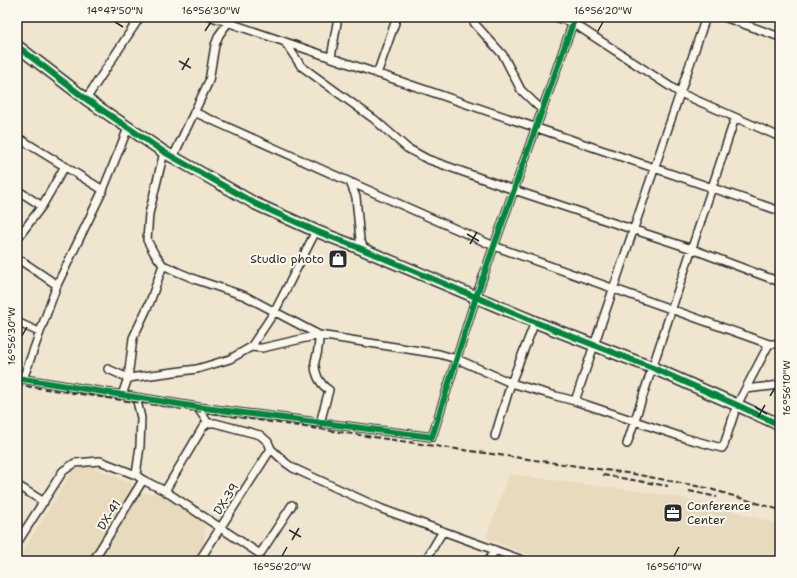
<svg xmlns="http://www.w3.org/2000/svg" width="797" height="578" font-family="'Shantell Sans',sans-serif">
<rect width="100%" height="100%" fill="#f0e6d0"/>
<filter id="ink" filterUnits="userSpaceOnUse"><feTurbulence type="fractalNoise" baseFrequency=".025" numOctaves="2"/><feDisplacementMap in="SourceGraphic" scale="8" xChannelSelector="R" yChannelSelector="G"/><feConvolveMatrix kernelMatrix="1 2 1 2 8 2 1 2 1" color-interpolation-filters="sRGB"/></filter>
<g filter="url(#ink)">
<!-- built -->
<path fill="#e8dabc" d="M82 467H92L131 483 133 488 87 561H17L74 468Z
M509 474 673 496 709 504 768 521 780 525V561H544L486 538Z
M141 493 162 494 194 514 205 526 204 551 197 561H99L133 504Z"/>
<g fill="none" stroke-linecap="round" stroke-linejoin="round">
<!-- street casing -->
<g stroke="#2b2b2b" stroke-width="10">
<path id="street" d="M212 17 780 211
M471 17 475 24 503 55 521 90 542 110
M555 17 573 23 680 93 780 137
M724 17 780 37
M285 42 301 66 374 119 407 148 427 159 514 190 692 249 780 282
M331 58 338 17
M377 74 397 17
M86 99 140 17
M194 112 350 182 494 246 769 344H780
M17 137 103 190
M173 157 209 81 215 45 219 35 232 17
M350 182 356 197 360 240 365 250
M17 190 42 206
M17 239 42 206 65 166
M17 258 57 285
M163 265 178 272 197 280 245 296 319 335 439 354 457 359 511 383 556 396 575 401 685 438 718 447 722 448 724 445 737 405 769 344
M17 322 39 332
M319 335C319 339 319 344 318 348 318 353 316 357 315 361 314 372 319 384 329 390L320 423
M251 347 262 348 319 335
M108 369 128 378 133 338 150 302 163 265 154 253 147 240 149 214 164 152
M17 378 197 407 432 437 476 297 575 17
M23 379 57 285 103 190 128 128
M746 389 780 385
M122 395 128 378 197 369 230 359 251 347 275 311 316 231
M136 397 141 418 140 446 136 475
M575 401 706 17
M197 407 208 423
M495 436 511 383 535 322
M627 444 735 118
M17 485 44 502
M165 491 203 427 208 423H215L260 435 268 442 271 449 286 463 293 468 382 509 525 561
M17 543 63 471 75 463 100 461 136 475 143 480 165 491 260 554 292 505
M93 561 143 480
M199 561 271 449
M425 561 443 531
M488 561 495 550"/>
</g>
<!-- secondary casing -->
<g stroke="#2b2b2b" stroke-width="14">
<path id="secondary" d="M17 46 86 99 164 152 256 204 316 231 357 247 535 322 653 368 737 405 780 425"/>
</g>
<!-- street -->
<use href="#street" stroke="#fbf7ec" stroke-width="7"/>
<!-- secondary -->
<use href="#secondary" stroke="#fbf7ec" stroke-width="11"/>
<!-- rail -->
<path stroke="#2b2b2b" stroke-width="2" stroke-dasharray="6 3" stroke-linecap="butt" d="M17 385 53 390 428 445 634 474 707 488 780 510
M603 475 668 486
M689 491 717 497"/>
<!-- cycleway casing -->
<g stroke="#fbf7ec" stroke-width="8">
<path id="cycleway" d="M17 46 86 99 164 152 256 204 316 231 357 247 535 322 653 368 737 405 780 425
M17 378 197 407 432 437 476 297 575 17"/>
</g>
<!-- cycleway -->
<use href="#cycleway" stroke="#00873e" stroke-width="6"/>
</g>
</g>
<!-- ticks -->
<path fill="none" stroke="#2b2b2b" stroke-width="1.5" d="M115 22 123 27M205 31 211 22M598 31 603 22M179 61 191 68M182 70 189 58M467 234 479 241M470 244 477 232M22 336 27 327M770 396 775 388M755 407 767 414M758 417 765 405M289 530 301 537M292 540 299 528M282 556 287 547M674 556 679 547"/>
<!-- icons -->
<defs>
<g id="shop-square" transform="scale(1)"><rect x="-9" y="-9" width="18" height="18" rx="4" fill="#2b2b2b" stroke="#fbf7ec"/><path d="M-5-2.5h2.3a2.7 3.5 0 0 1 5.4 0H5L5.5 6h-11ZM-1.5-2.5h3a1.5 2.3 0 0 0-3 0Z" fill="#fff"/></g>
<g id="office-square" transform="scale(1)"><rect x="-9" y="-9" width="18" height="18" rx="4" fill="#2b2b2b" stroke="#fbf7ec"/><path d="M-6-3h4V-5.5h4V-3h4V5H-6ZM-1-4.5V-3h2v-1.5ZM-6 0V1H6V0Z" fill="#fff"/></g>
</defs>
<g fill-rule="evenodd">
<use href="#shop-square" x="338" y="259"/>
<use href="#office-square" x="673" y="513"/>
</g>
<g text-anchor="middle" stroke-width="4" stroke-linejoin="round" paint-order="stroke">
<!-- poi labels -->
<g font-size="12" fill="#2b2b2b" stroke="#fbf7ec" text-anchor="end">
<text x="324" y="263">Studio photo</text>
<text x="687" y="510" text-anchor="start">Conference<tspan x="687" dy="14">Center</tspan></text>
</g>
<!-- street labels -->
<g font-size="12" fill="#2b2b2b" stroke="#fbf7ec">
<text transform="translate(226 499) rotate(-57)" y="4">DX-39</text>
<text transform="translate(109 515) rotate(-58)" y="4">DX-41</text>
</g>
</g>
<!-- margin -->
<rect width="797" height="578" fill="none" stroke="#fbf7ec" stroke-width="44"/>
<rect x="22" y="22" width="753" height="534" fill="none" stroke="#2b2b2b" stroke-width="1.5"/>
<g font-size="10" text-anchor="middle" fill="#2b2b2b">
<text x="115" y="14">14°47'50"N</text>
<text x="211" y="14">16°56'30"W</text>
<text x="603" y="14">16°56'20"W</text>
<text transform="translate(11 336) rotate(-90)" y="4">16°56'30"W</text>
<text transform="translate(786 388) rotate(-90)" y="4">16°56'10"W</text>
<text x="282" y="570">16°56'20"W</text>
<text x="674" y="570">16°56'10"W</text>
</g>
</svg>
